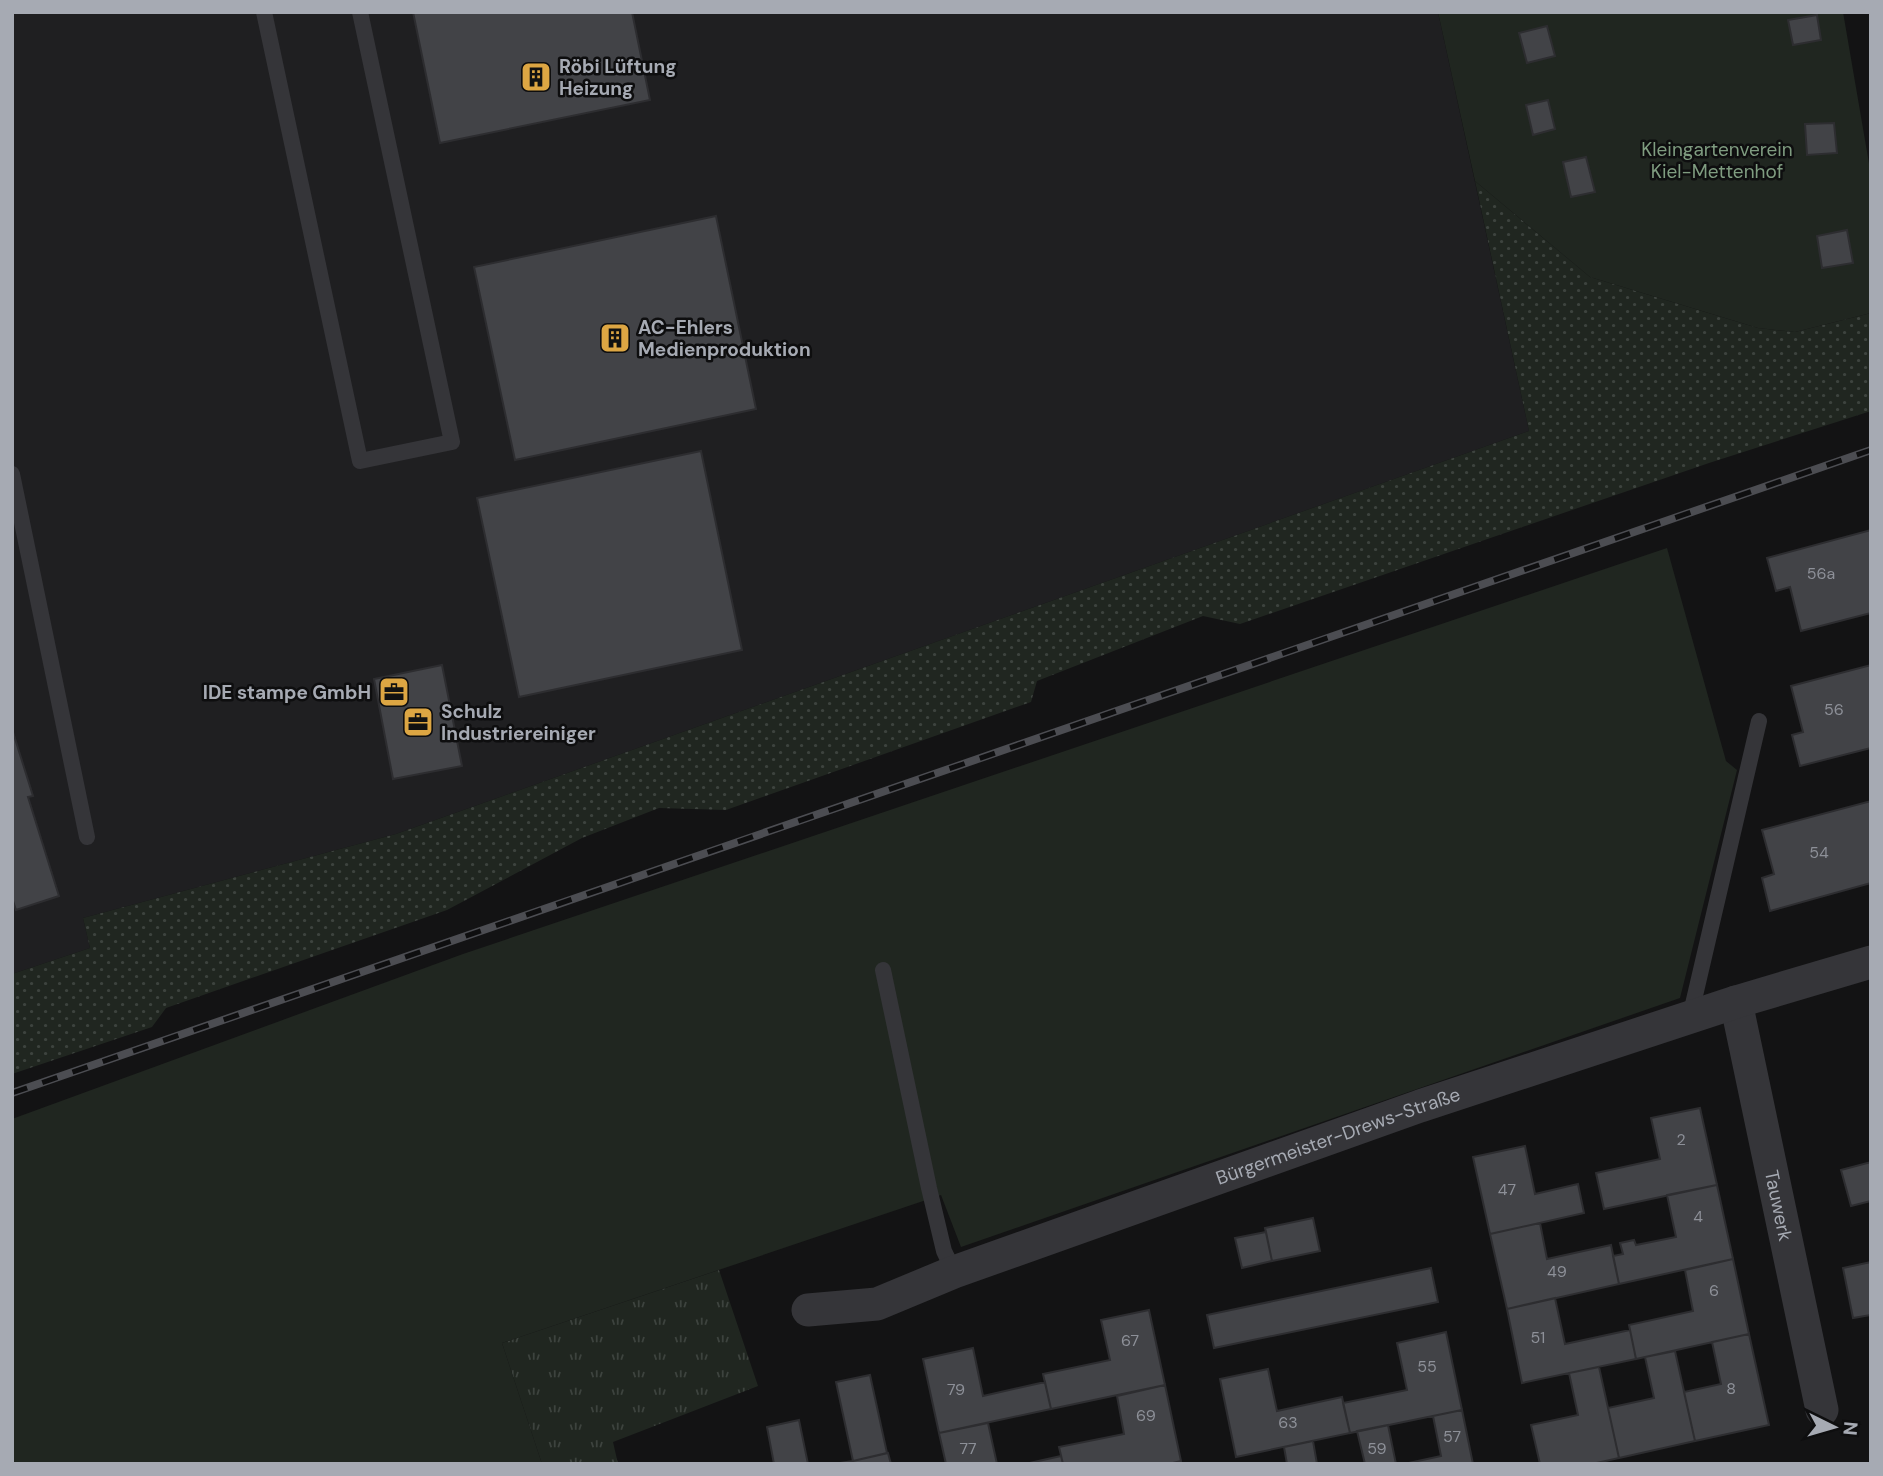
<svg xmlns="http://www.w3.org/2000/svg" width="1883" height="1476" font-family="'DM Sans',sans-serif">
<defs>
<pattern id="grass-dots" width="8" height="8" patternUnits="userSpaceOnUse" patternTransform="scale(1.75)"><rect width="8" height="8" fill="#202620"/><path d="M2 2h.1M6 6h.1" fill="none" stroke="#3d433e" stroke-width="1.8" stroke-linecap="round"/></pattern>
<pattern id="park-tufts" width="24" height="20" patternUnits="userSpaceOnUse" patternTransform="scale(1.75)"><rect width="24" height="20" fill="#202620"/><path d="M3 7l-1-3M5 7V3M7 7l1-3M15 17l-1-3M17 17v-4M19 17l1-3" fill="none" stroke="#3d433e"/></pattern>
</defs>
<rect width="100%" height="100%" fill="#131314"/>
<!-- built -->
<path fill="#1f1f21" d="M12 12H1438L1529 431 396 834 83 918 90 948 12 974Z"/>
<!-- grass -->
<path fill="url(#grass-dots)" d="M1475 181 1590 277 1758 328 1795 332 1871 313V411L1709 463 1240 624 1203 616 1037 681 1031 702 726 810 659 808 582 838 447 910 166 1008 152 1027 12 1074V974L90 948 83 918 396 834 1529 431Z"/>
<!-- park -->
<path fill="url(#park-tufts)" d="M719 1270 758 1386 613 1442 618 1464H542L502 1343Z"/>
<!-- garden -->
<path fill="#202620" d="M1438 12H1843L1871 175V313L1795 332 1758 328 1590 277 1475 181Z
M1667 548 1726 761 1737 770 1680 998 961 1247 941 1195 502 1343 542 1464H12V1119L463 954Z"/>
<!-- building -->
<path fill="#424347" stroke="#2d2d30" stroke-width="2" d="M413 12H632L650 100 440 143Z
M1817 15 1821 40 1793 45 1788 20Z
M1547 26 1555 56 1527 63 1519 33Z
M1548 100 1555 129 1533 135 1526 105Z
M1834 123 1837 153 1807 155 1805 124Z
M1586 157 1595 192 1571 197 1563 162Z
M716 216 756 409 515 460 474 267Z
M1847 230 1853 263 1822 268 1817 236Z
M701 451 742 650 519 697 477 498Z
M1871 530V613L1801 631 1790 587 1776 591 1767 558Z
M442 665 462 766 393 779 374 679Z
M1871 665V748L1800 766 1792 735 1803 732 1791 686Z
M12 729 33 796 28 797 59 896 16 910 12 898Z
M1871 801V883L1770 911 1762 878 1774 874 1762 830Z
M1700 1108 1717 1185 1604 1209 1596 1173 1660 1159 1651 1118Z
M1525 1146 1535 1194 1578 1184 1584 1213 1490 1234 1473 1157Z
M1871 1162V1201L1851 1206 1841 1170Z
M1717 1185 1733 1259 1619 1284 1613 1256 1623 1254 1620 1243 1634 1240 1636 1245 1676 1237 1667 1195Z
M1313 1218 1320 1251 1272 1261 1265 1228Z
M1540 1223 1547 1259 1611 1245 1619 1284 1507 1309 1490 1234Z
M1266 1232 1272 1261 1242 1268 1235 1238Z
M1733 1259 1749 1334 1636 1359 1629 1325 1693 1311 1685 1270Z
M1871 1262V1315L1853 1318 1843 1268Z
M1431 1268 1438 1302 1214 1348 1207 1315Z
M1555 1298 1565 1344 1630 1330 1636 1359 1522 1383 1507 1309Z
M1149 1310 1165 1385 1051 1409 1043 1374 1110 1360 1101 1320Z
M1446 1332 1462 1410 1350 1433 1343 1403 1407 1390 1397 1343Z
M1749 1334 1769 1425 1695 1441 1684 1392 1721 1384 1712 1342Z
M973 1348 983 1396 1045 1382 1051 1409 939 1433 923 1359Z
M1675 1351 1695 1441 1619 1458 1608 1408 1654 1398 1645 1357Z
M1599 1367 1619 1458 1592 1464H1540L1531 1425 1578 1415 1569 1373Z
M1268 1369 1277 1411 1342 1397 1350 1433 1236 1457 1220 1379Z
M870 1375 887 1453 853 1461 836 1382Z
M1165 1385 1181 1461 1169 1464H1063L1059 1447 1124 1434 1117 1396Z
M1462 1410 1473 1464H1404L1441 1456 1433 1416Z
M799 1420 808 1464H774L767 1427Z
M988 1423 997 1464H946L939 1433Z
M1388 1425 1396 1464H1365L1357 1431Z
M1313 1441 1317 1464H1287L1284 1447Z
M888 1453 891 1464 840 1463 853 1461Z
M1061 1456 1063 1464H1025Z"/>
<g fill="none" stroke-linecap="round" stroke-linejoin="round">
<!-- lane -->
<path stroke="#353539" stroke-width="16" d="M264 12 360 461 452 442 360 12
M12 474 87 837
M883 970 929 1188 944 1251 954 1272
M1690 1017 1759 721"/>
<!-- street -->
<g stroke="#353539" stroke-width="33">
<path id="s1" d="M1736 1002 1822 1410"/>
<path id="s2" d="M808 1310 877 1304 954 1272 1420 1106 1736 1002 1871 962"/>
</g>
<!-- rail casing -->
<g stroke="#4c4d52" stroke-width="8">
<path id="rail" d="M12 1093 1871 450"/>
</g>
<!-- rail -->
<use href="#rail" stroke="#0e0e0f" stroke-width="5" stroke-dasharray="16" stroke-linecap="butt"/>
</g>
<!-- icons -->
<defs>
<g id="building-square" transform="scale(1.575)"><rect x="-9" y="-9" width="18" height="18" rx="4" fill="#dda643" stroke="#0e0e0f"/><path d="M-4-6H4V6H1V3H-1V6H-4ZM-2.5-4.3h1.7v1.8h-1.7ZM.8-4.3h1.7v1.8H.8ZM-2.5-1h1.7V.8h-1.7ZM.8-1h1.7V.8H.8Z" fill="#111"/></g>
<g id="office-square" transform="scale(1.575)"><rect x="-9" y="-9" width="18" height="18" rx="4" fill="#dda643" stroke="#0e0e0f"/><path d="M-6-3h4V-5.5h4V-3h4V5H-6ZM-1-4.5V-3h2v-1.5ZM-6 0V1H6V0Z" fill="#111"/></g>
</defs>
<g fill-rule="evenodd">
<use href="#building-square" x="536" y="77"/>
<use href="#building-square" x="615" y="338"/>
<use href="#office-square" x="394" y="692"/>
<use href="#office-square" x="418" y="722"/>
</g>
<g text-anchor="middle" stroke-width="5" stroke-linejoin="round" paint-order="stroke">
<!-- number labels -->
<g font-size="16" fill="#8d9098">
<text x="1821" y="579">56a</text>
<text x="1834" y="715">56</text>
<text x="1819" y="858">54</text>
<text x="1681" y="1145">2</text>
<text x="1507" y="1195">47</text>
<text x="1698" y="1222">4</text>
<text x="1557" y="1277">49</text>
<text x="1714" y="1296">6</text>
<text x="1538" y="1343">51</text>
<text x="1130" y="1346">67</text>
<text x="1427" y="1372">55</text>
<text x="1731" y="1394">8</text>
<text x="956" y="1395">79</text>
<text x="1146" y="1421">69</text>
<text x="1288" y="1428">63</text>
<text x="1452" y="1442">57</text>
<text x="968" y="1454">77</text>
<text x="1377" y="1454">59</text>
</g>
<!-- poi labels -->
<g font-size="19" font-weight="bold" fill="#a6aab3" stroke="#0e0e0f" text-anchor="start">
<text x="559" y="73">Röbi Lüftung<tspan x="559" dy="22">Heizung</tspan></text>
<text x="638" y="334">AC-Ehlers<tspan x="638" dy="22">Medienproduktion</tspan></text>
<text x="371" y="699" text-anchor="end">IDE stampe GmbH</text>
<text x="441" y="718">Schulz<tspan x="441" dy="22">Industriereiniger</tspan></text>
</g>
<!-- park labels -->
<g font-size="19" fill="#7f9c80" stroke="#0e0e0f">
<text x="1717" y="156">Kleingartenverein<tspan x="1717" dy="22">Kiel-Mettenhof</tspan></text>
</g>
<!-- street labels -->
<g font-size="19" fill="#a6aab3" stroke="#0e0e0f">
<text dy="7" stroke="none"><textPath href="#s2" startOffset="560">Bürgermeister-Drews-Straße</textPath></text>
<text dy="7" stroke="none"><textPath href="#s1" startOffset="208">Tauwerk</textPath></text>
</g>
</g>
<!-- border -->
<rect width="1883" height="1476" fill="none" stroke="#a6aab3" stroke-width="28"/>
<!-- north arrow -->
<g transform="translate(1834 1427) rotate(95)" stroke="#0e0e0f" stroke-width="5" paint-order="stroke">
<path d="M0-5L12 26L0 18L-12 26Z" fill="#a6aab3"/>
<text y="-10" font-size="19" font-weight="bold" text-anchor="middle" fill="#a6aab3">N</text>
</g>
</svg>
